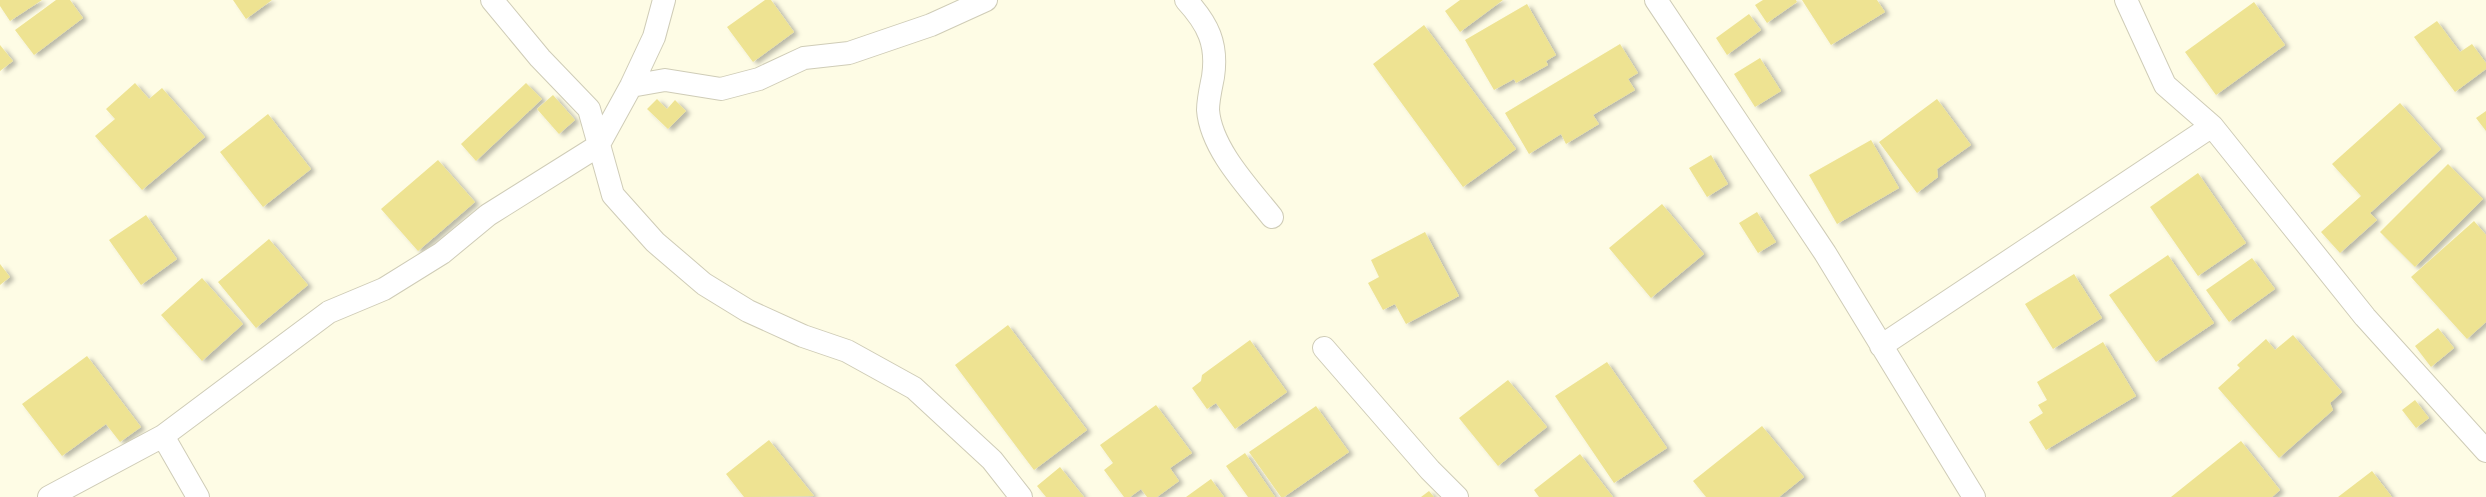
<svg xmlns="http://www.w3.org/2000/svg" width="2486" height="497" font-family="'Varela Round',sans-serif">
<defs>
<filter id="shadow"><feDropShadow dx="4.5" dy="2.5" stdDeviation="2" flood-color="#0004"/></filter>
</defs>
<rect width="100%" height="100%" fill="#fefce5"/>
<!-- building -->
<path fill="#eee392" filter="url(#shadow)" d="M0 0H42L10 21 0 6Z
M56 0H70L83 18 34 55 15 30Z
M233 0H272L246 19Z
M765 0H771L794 32 753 62 727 27Z
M1460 0H1503L1460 32 1445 11Z
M1763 0H1796L1797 2 1767 23 1755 5Z
M1802 0H1877L1885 12 1831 45Z
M2254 2 2285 45 2216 95 2185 52Z
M1527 4 1556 55 1546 61 1548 65 1516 83 1514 79 1494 90 1465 40Z
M1749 14 1761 30 1727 55 1716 38Z
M2437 21 2460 52 2472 44 2486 63V69L2455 92 2414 37Z
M1424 25 1516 149 1463 187 1373 64Z
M1620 44 1638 73 1628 79 1635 90 1593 115 1599 124 1566 144 1561 134 1529 154 1505 113Z
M0 45 13 61 0 71Z
M1760 58 1781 91 1755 107 1734 74Z
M135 83 149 99 162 88 205 137 142 190 95 136 115 119 106 109Z
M526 83 542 99 476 161 461 144Z
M553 95 575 120 559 134 537 109Z
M657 99 667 109 675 100 686 111 668 129 647 109Z
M1937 99 1971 145 1937 169 1938 177 1917 193 1879 142Z
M2400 103 2441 149 2370 213 2377 220 2340 253 2321 232 2361 196 2332 164Z
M2486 111V131L2476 118Z
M268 114 311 169 263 207 220 152Z
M1871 140 1899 188 1837 224 1809 175Z
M1711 155 1728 184 1707 197 1689 168Z
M438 160 475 202 418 251 381 209Z
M2448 164 2483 199 2415 267 2380 232Z
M2198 173 2246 243 2198 276 2150 207Z
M1662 204 1704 254 1651 298 1609 248Z
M1757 212 1776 242 1758 253 1739 223Z
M146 215 177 259 141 285 109 240Z
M2474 221 2486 235V322L2467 339 2411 277Z
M1425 232 1459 296 1406 324 1395 304 1383 310 1368 283 1379 277 1371 260Z
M269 239 308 285 256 328 218 282Z
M2168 255 2214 323 2156 362 2109 295Z
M2252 258 2275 289 2229 322 2206 290Z
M0 264 10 277 0 285Z
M2074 274 2102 318 2053 349 2025 304Z
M202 278 243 324 202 361 161 315Z
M1008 325 1087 430 1034 470 955 365Z
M2438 328 2454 348 2431 367 2415 346Z
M2293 335 2342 392 2330 403 2333 410 2279 458 2218 388 2240 368 2237 365 2266 339 2275 350Z
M1250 340 1287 392 1235 429 1216 403 1207 409 1192 388 1201 381 1202 375Z
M2103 342 2136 396 2046 450 2029 422 2043 413 2038 405 2047 400 2037 382Z
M87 356 141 427 120 442 106 424 62 456 22 404Z
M1607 362 1667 448 1614 483 1555 396Z
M1508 380 1547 427 1498 466 1459 418Z
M2415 400 2429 418 2416 428 2402 410Z
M1156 405 1192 453 1170 468 1179 481 1157 497H1147L1141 489 1130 497H1124L1104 470 1113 463 1100 445Z
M1316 406 1349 452 1284 497H1281L1249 452Z
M1762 426 1804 477 1779 497H1706L1693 481Z
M769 440 814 496 744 497 726 474Z
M2241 441 2280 490 2272 497H2171Z
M1245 453 1275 497H1248L1226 466Z
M1580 454 1613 497H1539L1534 490Z
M1060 467 1084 497H1046L1037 486Z
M2372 471 2392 497H2338Z
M1211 479 1224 497H1186Z
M1429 491 1434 497H1421Z"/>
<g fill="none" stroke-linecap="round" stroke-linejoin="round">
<!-- minor casing -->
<g stroke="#cfccb7" stroke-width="24">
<path id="minor" d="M492 0 540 58 589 109 613 195 655 242 704 284 748 311 803 336 847 351 914 388 992 460 1021 497
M1186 0C1208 24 1218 44 1213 77 1211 87 1208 100 1208 110 1211 149 1249 188 1272 217
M1656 0 1825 253 1974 497
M2126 0 2165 85 2212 126 2365 317 2486 451
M631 86 665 80 721 89 759 79 804 58 849 53 931 25 986 0
M1881 346 2212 126
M1324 348 1430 470 1457 497
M163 436 198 497
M49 497 163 436 329 312 384 289 442 253 488 215 598 146 631 86 654 37 664 0"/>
</g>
<!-- minor -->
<use href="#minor" stroke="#fff" stroke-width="22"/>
</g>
</svg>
